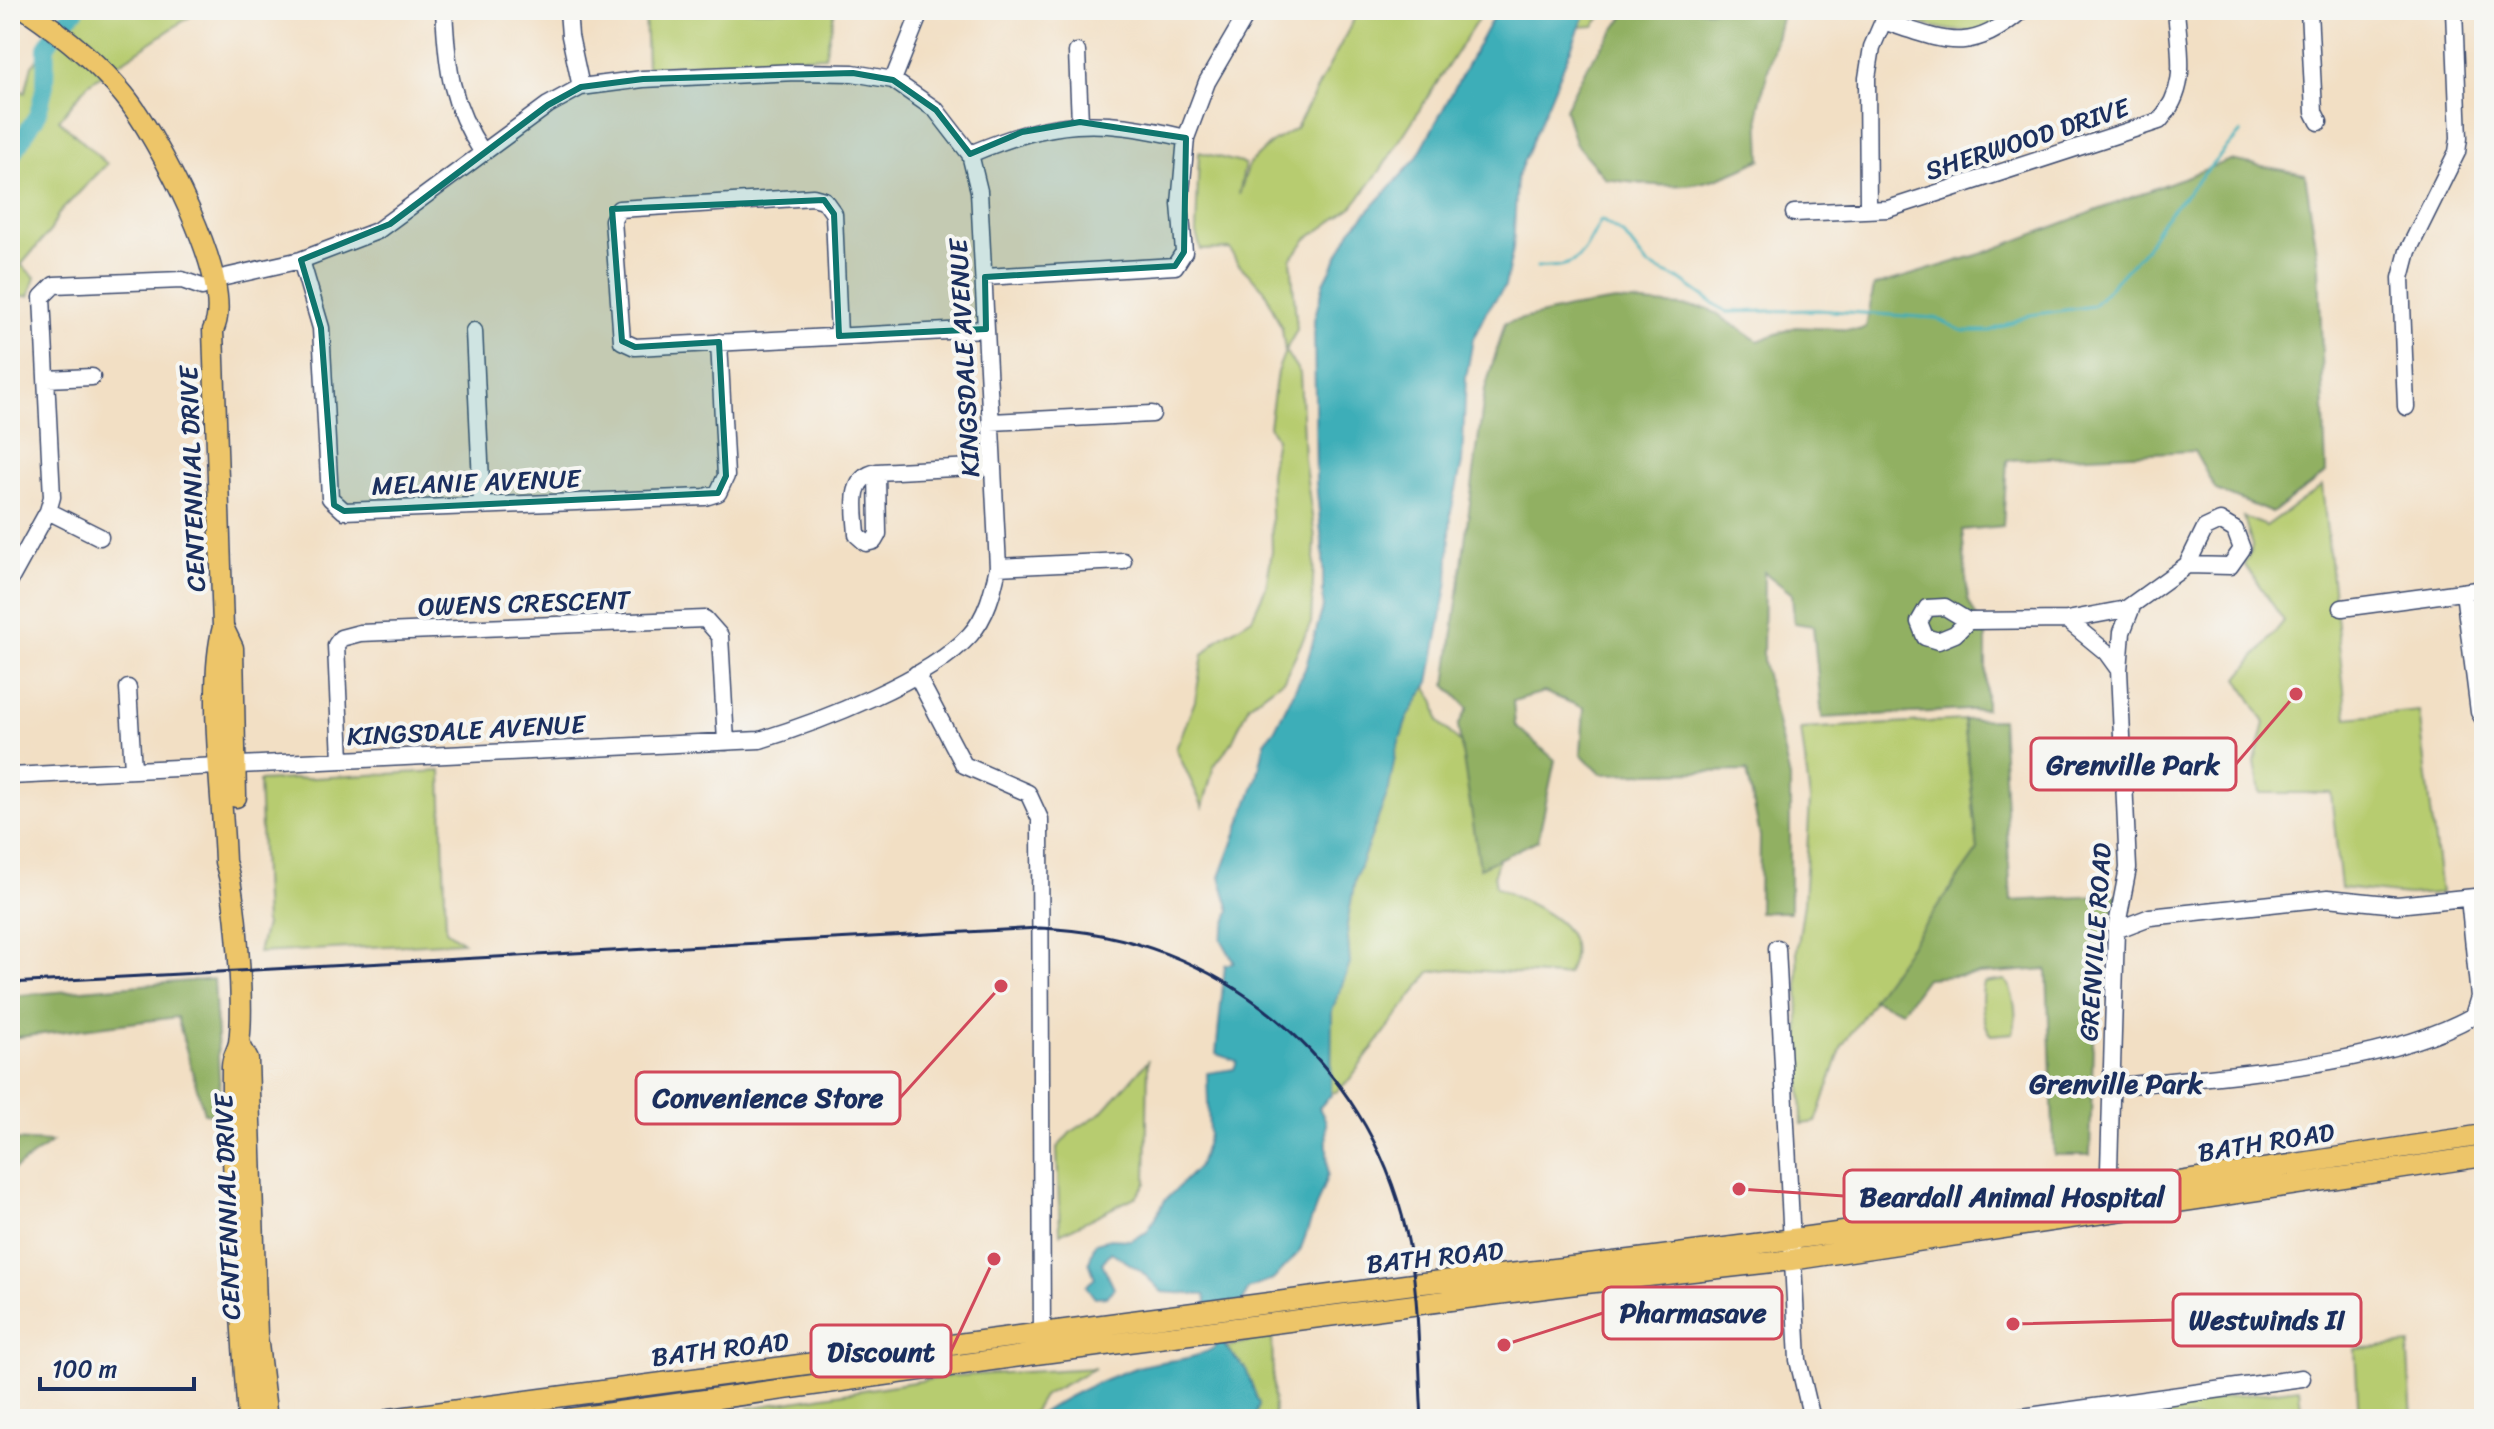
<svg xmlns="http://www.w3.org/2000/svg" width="2494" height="1429" font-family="Sriracha,sans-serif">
<rect width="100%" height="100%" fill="#f6f6f2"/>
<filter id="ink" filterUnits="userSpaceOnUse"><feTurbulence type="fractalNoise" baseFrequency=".0125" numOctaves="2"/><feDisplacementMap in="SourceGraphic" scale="16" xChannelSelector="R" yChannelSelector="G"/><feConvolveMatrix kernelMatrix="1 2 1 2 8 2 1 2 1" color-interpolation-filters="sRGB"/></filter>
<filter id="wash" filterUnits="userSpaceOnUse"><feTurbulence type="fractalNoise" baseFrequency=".006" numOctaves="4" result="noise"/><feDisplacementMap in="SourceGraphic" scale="32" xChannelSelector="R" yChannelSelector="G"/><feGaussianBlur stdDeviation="1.8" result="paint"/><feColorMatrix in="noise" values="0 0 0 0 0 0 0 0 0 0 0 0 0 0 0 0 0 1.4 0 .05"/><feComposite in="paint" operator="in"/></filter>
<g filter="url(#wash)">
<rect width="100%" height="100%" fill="#f2dfc4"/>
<!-- green -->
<path fill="#b7cc70" stroke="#697e67" stroke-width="2" d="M82 10H200L88 84 59 120 107 164 58 214 51 230 21 265 35 277 29 296H10V83L25 93 32 65Z
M645 10H835L825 56 647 67Z
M1359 10H1484L1380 171 1351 208 1307 239 1291 259 1297 330 1285 351 1300 373 1304 459 1315 538 1311 623 1284 679 1249 705 1231 744 1214 766 1203 807 1176 749 1195 701 1203 655 1219 638 1252 618 1266 587 1272 551 1270 473 1276 438 1269 426 1277 372 1285 351 1282 329 1264 289 1237 263 1230 249 1201 250 1196 233 1199 152 1245 164 1239 195 1249 164 1271 143 1296 128Z
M1587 10H1607L1594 26 1579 27Z
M1896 10H2013C1983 45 1939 29 1902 18Z
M2322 486 2347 718 2419 711 2441 893 2408 895 2341 888 2331 793H2260L2255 762 2265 723 2238 678 2284 621 2245 565 2252 546 2244 517 2266 526Z
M1415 666 1435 702 1439 722 1477 759 1507 834 1494 874 1496 887C1532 907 1594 923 1567 974L1559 976 1451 969 1430 972 1349 1080 1336 1092 1310 1095 1307 1017Z
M1964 720 1978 850 1842 1046 1816 1122 1802 1124 1797 951 1804 903 1810 800 1801 729Z
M441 771 446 930 463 942 258 953 265 925 259 781Z
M2005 980C2015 993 2018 1018 2013 1033L1992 1035C1982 1025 1980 996 1984 983Z
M1148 1061 1146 1183 1137 1196 1060 1234 1057 1148 1070 1133 1101 1113Z
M1272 1334 1274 1419H1238L1225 1348Z
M2411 1344 2408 1355 2412 1419H2359L2355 1349Z
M1095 1368 1043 1396 1034 1411 1022 1419H742L749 1408 952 1376Z
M2299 1388 2302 1419H2115L2121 1410Z"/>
<!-- forest -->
<path fill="#91b062" stroke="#567060" stroke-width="2" d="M1629 10H1783L1759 107 1761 159C1697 193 1674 188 1606 179L1575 143 1565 109 1586 68Z
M2230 160 2305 174 2319 265 2326 473 2272 513 2216 490 2194 451 2007 460 2003 526 1962 530 1968 600 1986 636V709L1822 718 1813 626 1794 623 1792 594 1764 572 1763 662 1790 778V912H1759L1760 836 1747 771 1601 774 1581 754 1584 708 1544 692 1513 701 1515 725 1555 760 1538 840 1480 868 1458 726 1468 708 1446 685 1485 389 1505 323 1569 308 1616 301 1707 308 1758 341 1795 327 1859 330 1866 327 1874 286 1984 253Z
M2001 719 2011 901 2118 895 2095 969 2090 1155H2054L2047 969 1926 978 1902 1011 1872 999 1978 850 1964 720Z
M214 979 221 1114 204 1113 177 1017 10 1038V996Z
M10 1140 52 1142 10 1172Z"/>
<!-- water -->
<path fill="#3eaeb8" stroke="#2c6e8b" stroke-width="2" d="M1497 10H1587L1517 177 1513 249 1505 286 1486 312 1473 339 1466 378 1462 463 1451 512 1448 582 1429 682 1407 719 1396 751 1389 789 1355 880 1347 925 1350 964 1332 1011 1331 1095 1319 1108 1326 1121 1328 1174 1300 1251 1273 1280 1248 1289 1225 1347 1246 1369 1259 1404 1254 1419H1033C1063 1397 1103 1379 1138 1367 1164 1359 1192 1362 1215 1347L1205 1295 1162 1292 1141 1271 1111 1252 1102 1263 1114 1288 1107 1296 1094 1297 1086 1286 1095 1278 1089 1262 1095 1243 1110 1239 1131 1240 1147 1232 1165 1200 1199 1166 1209 1135 1207 1073 1234 1069 1237 1061 1216 1054 1225 965 1234 962 1221 939 1230 910 1220 877 1257 778 1265 742 1275 729 1305 669 1323 607V553L1316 482 1314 320 1324 283 1351 230 1416 159Z"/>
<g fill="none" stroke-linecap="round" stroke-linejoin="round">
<!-- stream -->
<path stroke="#3eaeb8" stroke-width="3" d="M1537 267C1581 269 1582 255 1601 220L1624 235 1647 265 1681 280 1726 312 1818 310 1935 318 1963 331H1990L2030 315 2093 306 2145 249 2163 220 2241 132"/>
<!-- river -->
<path stroke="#3eaeb8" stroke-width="18" d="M10 158 38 114 45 85 46 47 58 28 76 10"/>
</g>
</g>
<g filter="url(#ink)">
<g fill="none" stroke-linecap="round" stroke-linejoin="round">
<!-- minor casing -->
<g stroke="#3b496d" stroke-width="19">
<path id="minor" d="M444 10C447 68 450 103 483 153
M568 10 570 36 581 87
M2309 10 2314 112 2319 122
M1883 21C1945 41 1969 56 2022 10
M1077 52 1080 122
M893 80 921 10
M970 154C1054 119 1097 117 1186 138
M1868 209 1867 78 1872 47 1888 10
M1794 213 1888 209 2159 121C2190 87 2179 53 2176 10
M301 260 321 328 330 498 344 511 705 497 718 493 726 476 719 342
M985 277 1175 266 1184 252 1180 204 1186 138 1207 82 1249 10
M474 331 482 504
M839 336 834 214 824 200 813 197 619 209 613 220 622 341 635 347 986 329
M47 379 92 377
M2406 407 2401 278 2408 251 2457 152 2459 138 2454 10
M991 422 1152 414
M877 472 878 534 874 541 866 543 857 535C856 511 847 478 877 472L992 466
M48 511 100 537
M998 567 1123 561
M10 580 48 511 52 497 42 297 54 285 182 280 202 287
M2464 592 2479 712 2484 720
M2342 608 2484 589
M2067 620 2106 652 2119 670
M1968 621 1955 634 1938 641 1925 637 1919 622 1927 608 1945 607 1968 621 2067 620 2126 609 2187 565 2205 528 2220 521 2235 530 2242 549 2230 566 2187 565
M916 674 964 765 1028 793 1040 819 1042 1344
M128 688 133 769
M341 760 336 645 341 638 360 633 705 619 720 636 726 742
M10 776 760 740C819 722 929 680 970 635 987 616 993 591 998 567L979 191 970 154 936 110 893 80 853 73 796 72 643 79 581 87 548 105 377 231 301 260 212 280
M2116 930 2150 917 2328 898 2397 905 2484 896
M1777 948 1798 1360 1812 1419
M2111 1087C2216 1075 2382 1068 2473 1016L2479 997 2469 898
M2096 1194 2106 1182 2109 1169 2116 930 2128 868 2119 670 2122 632 2133 604
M2007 1419 2302 1378"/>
</g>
<!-- major casing -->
<g stroke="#3b496d" stroke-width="23">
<path id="major" d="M27 10C62 34 97 61 124 95 155 133 238 285 213 330L223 627C207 687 223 796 225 862 237 895 244 1007 239 1043 237 1052 232 1058 232 1066 231 1184 240 1302 248 1419
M223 627 233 648 236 797
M239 1043 248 1060 257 1336 267 1419
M390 1419 1413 1284C1772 1249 2128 1189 2484 1135
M568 1419 1043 1353 1568 1285 1791 1260 2484 1156"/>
</g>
<!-- minor -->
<use href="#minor" stroke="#fff" stroke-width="16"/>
<!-- major -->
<use href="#major" stroke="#edc569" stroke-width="20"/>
<!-- rail -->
<path stroke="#1b2f5e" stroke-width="3" d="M10 983 1040 928C1216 934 1367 1059 1406 1231 1420 1292 1418 1357 1422 1419"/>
</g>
</g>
<!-- marked area -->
<path fill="#0f766e" fill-opacity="0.2" stroke="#0f766e" stroke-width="6" stroke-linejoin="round" d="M853 73 893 80 936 110 970 154 1022 132 1080 122 1186 138 1184 252 1175 266 985 277 986 329 839 336 834 214 824 200 612 209 622 341 635 347 719 342 726 476 718 493 344 511 334 505 321 328 301 260 390 224 548 105 581 87 643 79Z"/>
<g text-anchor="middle" stroke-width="8" stroke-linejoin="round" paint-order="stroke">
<!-- street labels -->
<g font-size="26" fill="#1b2f5e" stroke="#f6f6f2">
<text transform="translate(2027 139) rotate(-18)" y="9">SHERWOOD DRIVE</text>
<text transform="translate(964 358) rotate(-93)" y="9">KINGSDALE AVENUE</text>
<text transform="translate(192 479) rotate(-92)" y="9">CENTENNIAL DRIVE</text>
<text transform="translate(476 482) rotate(-2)" y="9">MELANIE AVENUE</text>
<text transform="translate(524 603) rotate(-2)" y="9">OWENS CRESCENT</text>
<text transform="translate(466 730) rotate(-3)" y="9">KINGSDALE AVENUE</text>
<text transform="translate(2095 942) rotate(-86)" y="9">GRENVILLE ROAD</text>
<text transform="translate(2266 1142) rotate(-9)" y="9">BATH ROAD</text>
<text transform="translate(227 1207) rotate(-92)" y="9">CENTENNIAL DRIVE</text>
<text transform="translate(1435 1257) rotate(-6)" y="9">BATH ROAD</text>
<text transform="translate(720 1349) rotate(-7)" y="9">BATH ROAD</text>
</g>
<!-- neighbourhood labels -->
<g font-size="28" font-weight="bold" fill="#1b2f5e" stroke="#f6f6f2">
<text x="2116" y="1093">Grenville Park</text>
</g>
</g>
<!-- callouts -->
<path fill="none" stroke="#d1495b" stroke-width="3" d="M2296 694L2236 764M1001 986L900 1098M1739 1189L1844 1196M1504 1345L1603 1313M2013 1324L2173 1320M994 1259L951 1351"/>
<g fill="#d1495b" stroke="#f6f6f2" stroke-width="3">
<circle cx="2296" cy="694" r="8"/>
<circle cx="1001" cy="986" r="8"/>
<circle cx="1739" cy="1189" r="8"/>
<circle cx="1504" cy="1345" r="8"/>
<circle cx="2013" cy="1324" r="8"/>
<circle cx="994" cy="1259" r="8"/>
</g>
<g fill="#f6f6f2" stroke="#d1495b" stroke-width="3">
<rect x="2031" y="738" width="205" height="52" rx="8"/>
<rect x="636" y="1072" width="264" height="52" rx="8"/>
<rect x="1844" y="1170" width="336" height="52" rx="8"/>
<rect x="1603" y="1287" width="179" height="52" rx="8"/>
<rect x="2173" y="1294" width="188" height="52" rx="8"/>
<rect x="811" y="1325" width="140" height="52" rx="8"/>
</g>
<g font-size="28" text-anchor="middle" font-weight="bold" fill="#1b2f5e">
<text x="2133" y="774">Grenville Park</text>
<text x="768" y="1107">Convenience Store</text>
<text x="2012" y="1206">Beardall Animal Hospital</text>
<text x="1693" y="1322">Pharmasave</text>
<text x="2267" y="1329">Westwinds II</text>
<text x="881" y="1361">Discount</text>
</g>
<!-- margin -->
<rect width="2494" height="1429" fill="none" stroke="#f6f6f2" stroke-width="40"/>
<!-- scale -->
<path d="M40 1377v12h154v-12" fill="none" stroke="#1b2f5e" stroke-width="4"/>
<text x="52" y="1377" font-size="24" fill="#1b2f5e" stroke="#f6f6f2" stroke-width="6" paint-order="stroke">100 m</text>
</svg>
